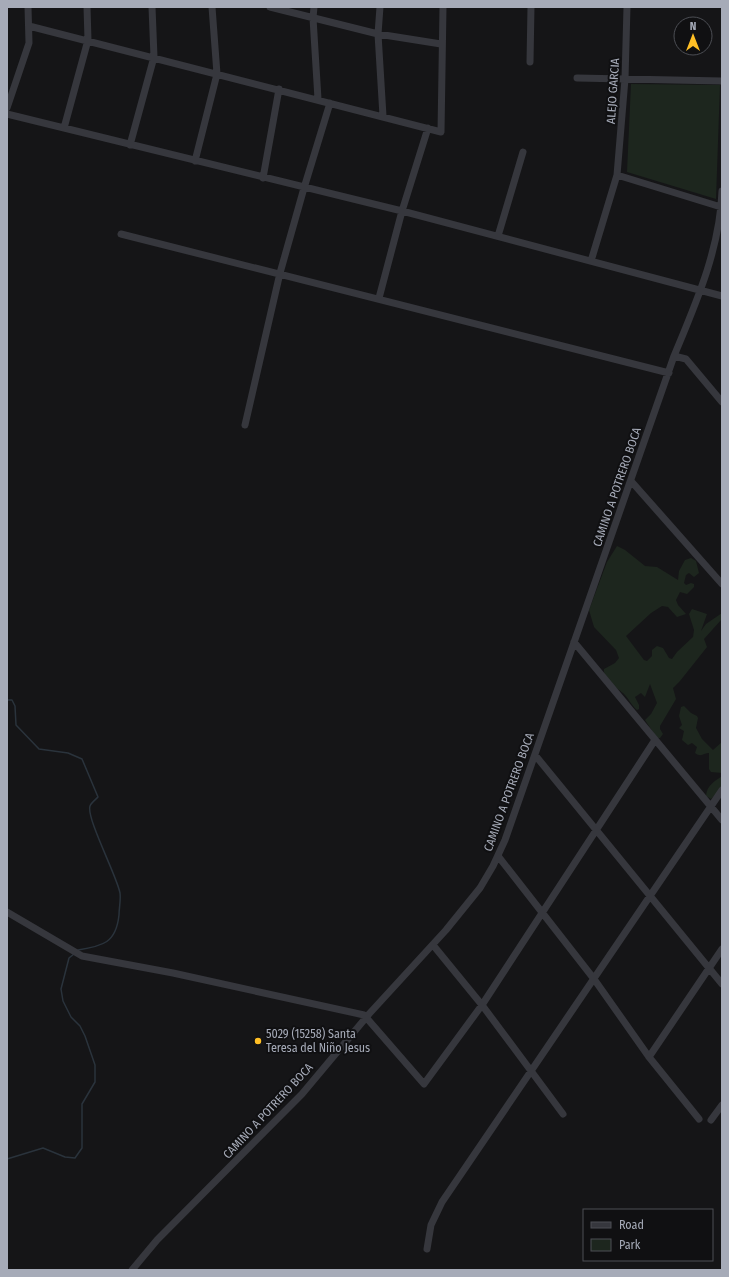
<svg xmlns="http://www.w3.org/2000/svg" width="729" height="1277" font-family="'Fira Sans Condensed',sans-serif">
<rect width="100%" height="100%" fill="#151517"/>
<!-- green -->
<path fill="#1d261e" d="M631 84 720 85 716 199 627 172Z
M617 546 625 550 645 566 657 567 678 580 679 571 685 560 691 558 696 561 699 573 694 577 689 573 686 575 684 583 686 585 691 583 694 584V587L687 594 680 592 676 600 678 605 686 614 677 617 668 607 662 606 651 613 626 636 644 660 647 661 652 656V650L657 646 663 648 669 658 672 659 677 652 693 637 694 630 689 614 692 609 707 614 701 631 706 624 722 613 721 620 704 639 707 647 680 681 673 688 676 699 660 726V729L663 734 660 738H657L645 720 651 714 657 703 650 684 645 697 641 693 635 697 639 705V709L637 710C631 705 628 697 623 693 616 687 603 680 604 669L615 663 619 658 616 650 594 627 589 610 607 562Z
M684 706 691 713 697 716 698 718 696 728 702 739 713 750 722 742V773L711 772 709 769V753C704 753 701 758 695 753L697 747 692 743 688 745 682 740 684 731 679 728 682 725 679 716 681 707Z
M722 776V788L711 799 706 796C707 785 714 782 722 776Z"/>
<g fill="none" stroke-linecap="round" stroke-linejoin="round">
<!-- stream -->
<path stroke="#2a333c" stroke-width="1.5" d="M7 700H12L15 706 16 725 39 749 68 753 82 759 98 797C96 799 91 803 90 806 86 818 117 876 120 893 121 900 119 908 119 915 116 943 103 946 78 950
M7 1159 43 1148 65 1157 75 1158 82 1148V1104L95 1082V1065L85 1036 80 1026 71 1017 63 1001 61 989 69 958 74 954"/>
<!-- minor -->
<path stroke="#36373d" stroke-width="7" d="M270 7 378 34 441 44
M314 7 313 18 318 99
M380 7 378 34 383 116
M29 26 441 132 443 7
M530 62 531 7
M577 78 722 81
M7 108 29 43 28 7
M7 114 402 211 722 296
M64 128 88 40 87 7
M130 145 154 57 152 7
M195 161 217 74 212 7
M617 175 721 207
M263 178 279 89
M121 234 669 373
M498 236 523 152
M591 261 617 175 625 79 627 7
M379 298 402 211 428 128
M674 356 686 359 722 402
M245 425 280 273 304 188 330 103
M631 481 722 584
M574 642 722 820
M535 755 722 984
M498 856 594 979 649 1057 699 1119
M7 912 82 956 173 973 364 1015 424 1084 482 1005 655 740
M433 945 482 1005 563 1114
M649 1057 722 949
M711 1120 722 1105
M427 1249 431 1225 442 1202 722 790
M132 1270 157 1240 302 1094 369 1014 446 930 480 888 493 866 505 840 674 356C696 303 720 249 722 191"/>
</g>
<!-- markers -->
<circle fill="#ffbf25" stroke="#101012" stroke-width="1.5" cx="258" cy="1041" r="4"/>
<g text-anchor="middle" stroke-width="4" stroke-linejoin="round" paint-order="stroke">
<!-- street labels -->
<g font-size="12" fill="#a6abb8" stroke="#101012">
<text transform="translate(613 91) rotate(-86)" y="4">ALEJO GARCIA</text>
<text transform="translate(617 487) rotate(-71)" y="4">CAMINO A POTRERO BOCA</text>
<text transform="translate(509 792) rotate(-70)" y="4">CAMINO A POTRERO BOCA</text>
<text transform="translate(268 1111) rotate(-47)" y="4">CAMINO A POTRERO BOCA</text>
</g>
<!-- poi labels -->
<g font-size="12" fill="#a6abb8" stroke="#101012" text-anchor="start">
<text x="266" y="1038">5029 (15258) Santa<tspan x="266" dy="14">Teresa del Niño Jesus</tspan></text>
</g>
</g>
<!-- border -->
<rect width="729" height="1277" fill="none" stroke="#a6abb8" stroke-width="16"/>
<!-- legend -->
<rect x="583" y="1209" width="130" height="52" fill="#101012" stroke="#4c4e54"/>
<rect x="591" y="1222" width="20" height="6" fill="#36373d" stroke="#4c4e54"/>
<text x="619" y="1229" font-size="12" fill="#a6abb8">Road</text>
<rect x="591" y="1239" width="20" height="12" fill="#1d261e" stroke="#4c4e54"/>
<text x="619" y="1249" font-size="12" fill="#a6abb8">Park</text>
<!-- north arrow -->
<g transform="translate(693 36)"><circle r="19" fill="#101012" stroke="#4c4e54"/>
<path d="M0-3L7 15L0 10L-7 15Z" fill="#ffbf25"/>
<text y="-6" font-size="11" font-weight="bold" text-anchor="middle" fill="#a6abb8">N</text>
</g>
</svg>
